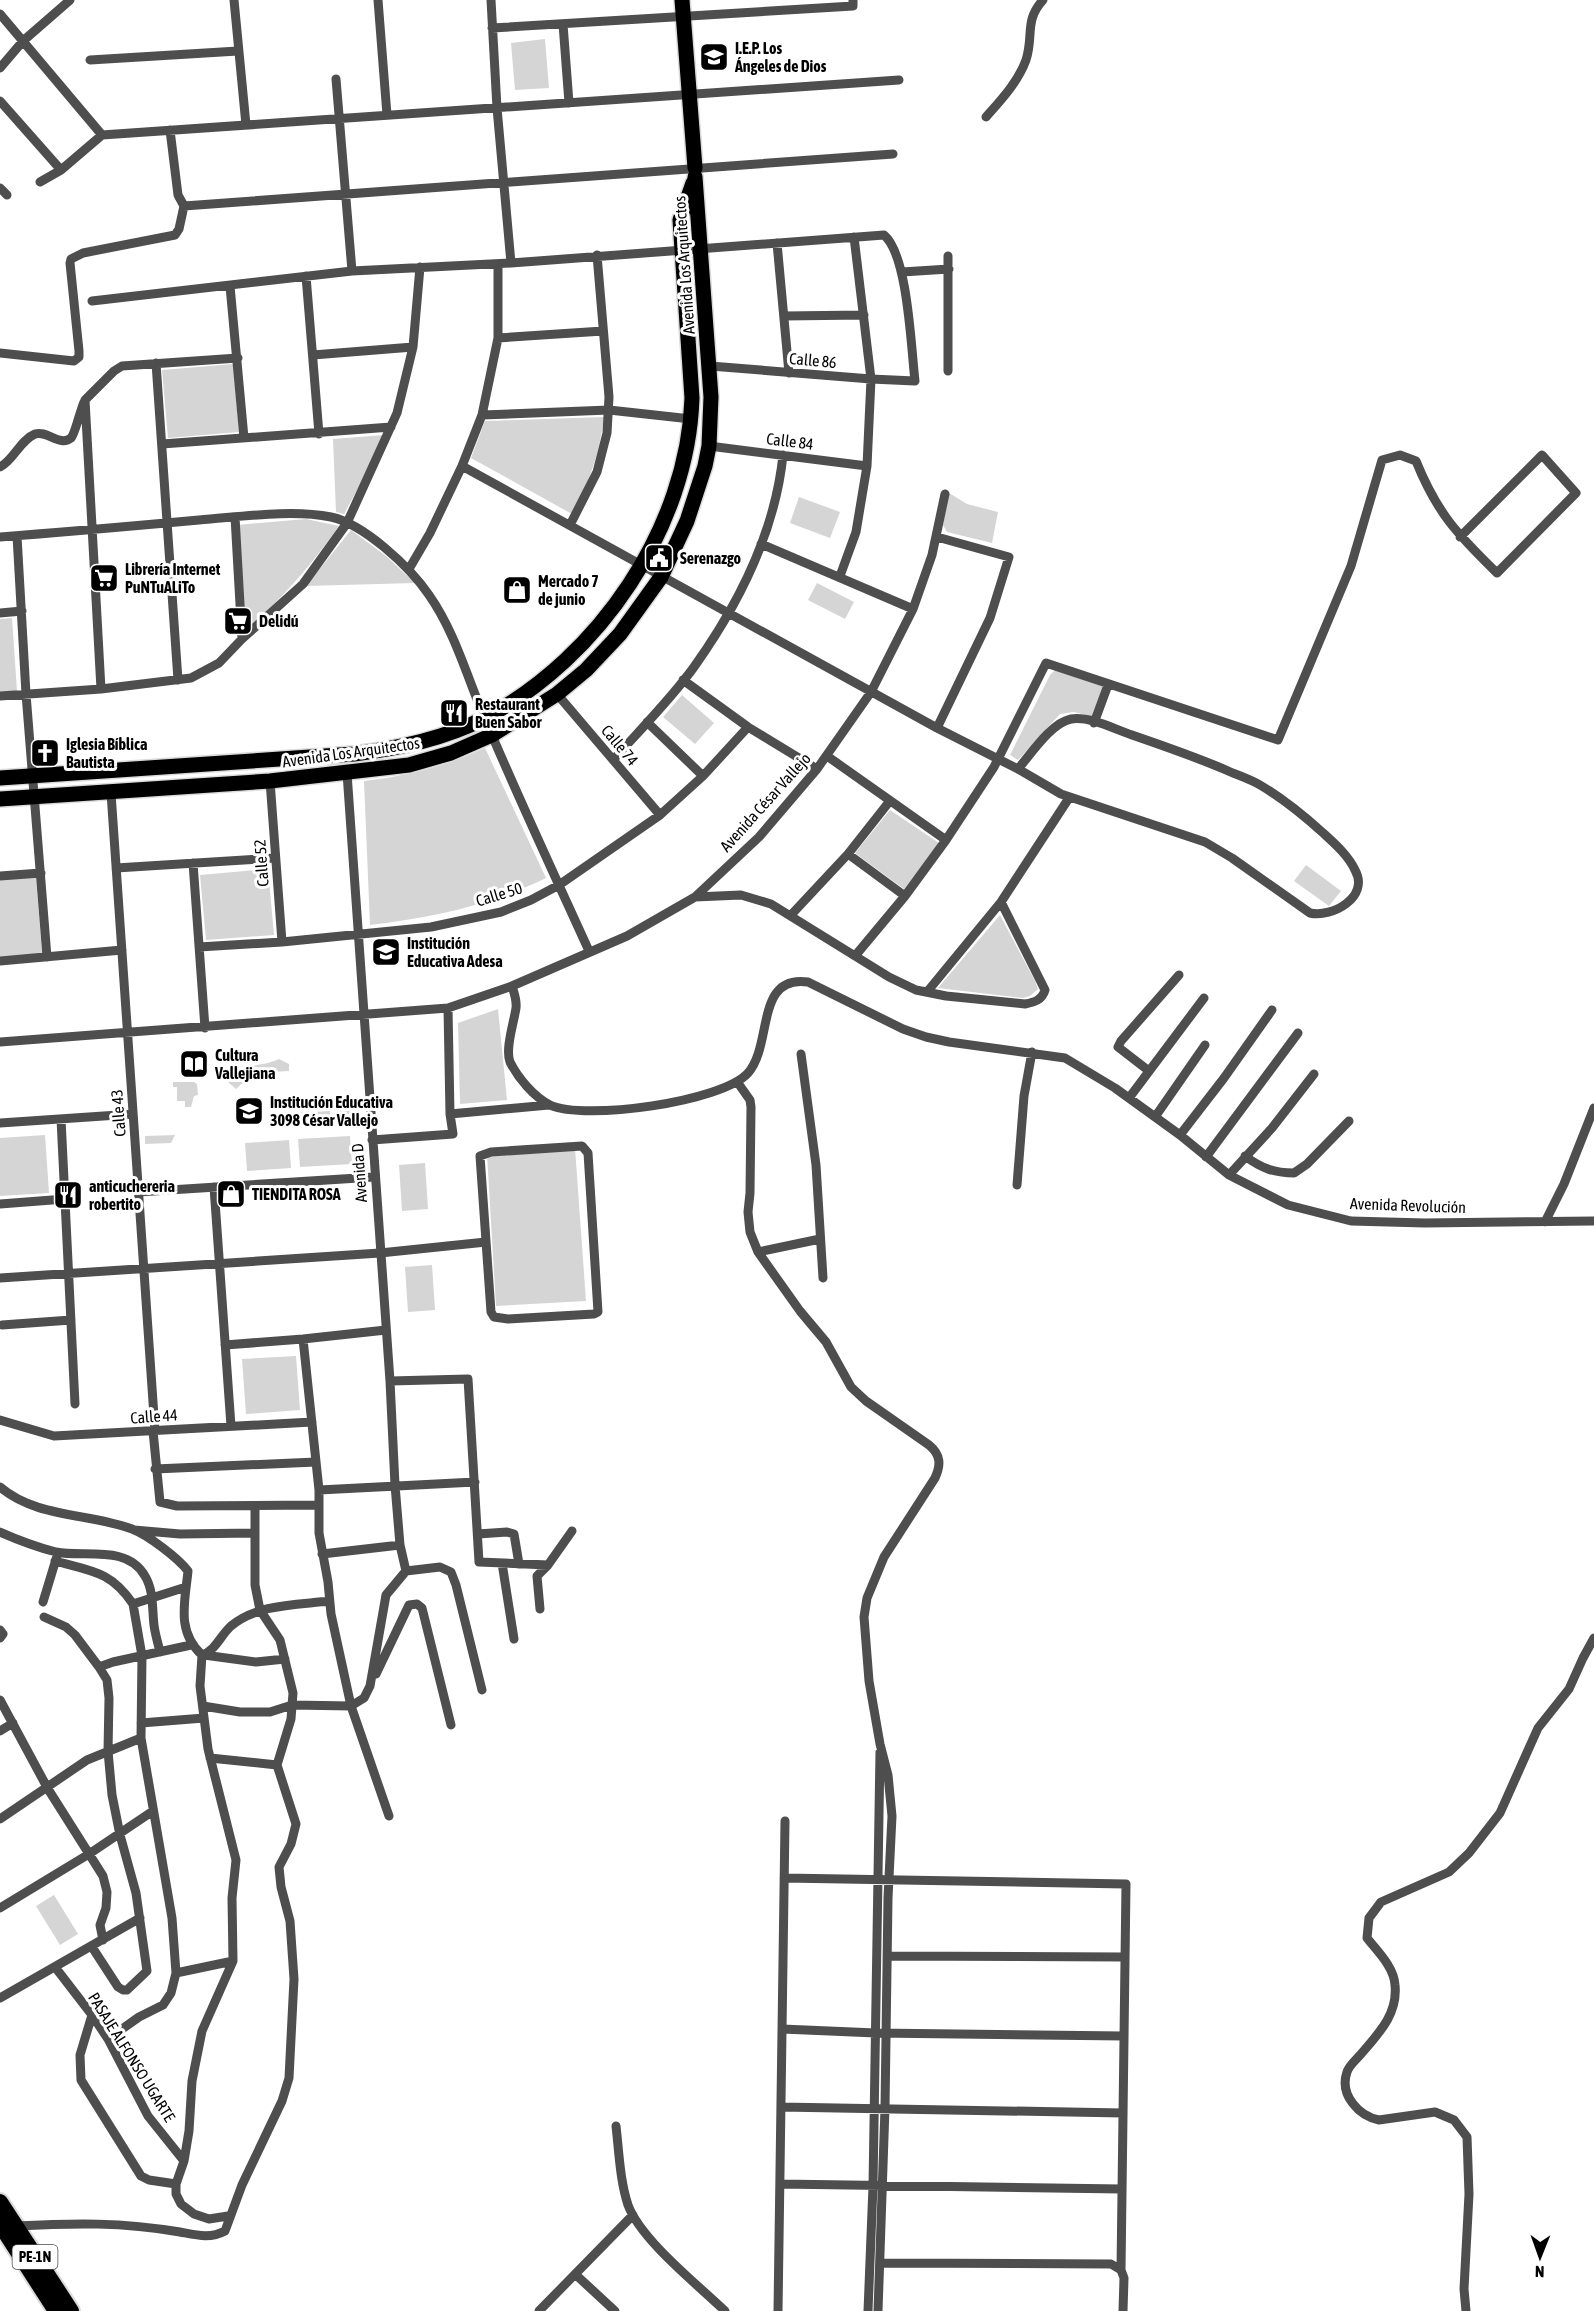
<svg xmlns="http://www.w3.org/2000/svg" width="1594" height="2311" font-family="'Asap Condensed',sans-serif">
<rect width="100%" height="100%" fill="#fff"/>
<!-- green -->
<path fill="#d5d5d5" d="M545 39 549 88 515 90 511 43Z
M233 364 239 432 168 438 162 370Z
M604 417C599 455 590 480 572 514L471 458 485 421Z
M384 435 367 472 344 514 336 512 333 439Z
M949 493 967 504 998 512 992 543 947 532 943 525Z
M799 497 840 512 830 538 790 523Z
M306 519 339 526C311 566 280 600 245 633L237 525Z
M351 530 386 556 415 583 306 586Z
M817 583 854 602 845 619 808 600Z
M12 618 17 691 0 692V619Z
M1055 670 1104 687 1093 717 1074 712 1060 714 1018 760 1010 755 1050 675Z
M682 695 714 723 695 744 663 717Z
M485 748 546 878C491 905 431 918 370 925L364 781C407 776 445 766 485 748Z
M890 810 939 843 904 889 855 853Z
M1306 865 1341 891 1329 906 1294 881Z
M268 869 274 935 206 940 200 875Z
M36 877 42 953 0 959V879Z
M1000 915 1035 981 1038 989 1030 996 1023 998 938 988Z
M498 1009 507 1100 460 1104 458 1023Z
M279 1059 289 1064V1071C268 1072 252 1073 236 1089L228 1082C246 1060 257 1069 279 1059Z
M173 1082H194L197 1084 198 1095 194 1096 191 1107H185V1101H177V1087H173Z
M336 1110 355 1111V1122H336Z
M330 1111 331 1120 302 1123V1121H295V1113Z
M45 1135 49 1193 0 1196V1138Z
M175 1135 171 1143 145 1144V1136Z
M350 1136 352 1164 300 1167 298 1139Z
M289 1140 291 1168 247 1171 245 1143Z
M575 1148 586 1301 496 1306 487 1154Z
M425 1163 428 1209 402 1211 399 1165Z
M432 1265 435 1310 408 1312 405 1267Z
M296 1356 300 1410 246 1414 242 1359Z
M54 1895 78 1934 60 1945 36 1906Z"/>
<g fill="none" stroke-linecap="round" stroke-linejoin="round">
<!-- primary casing -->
<g stroke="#dbdbdb" stroke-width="18">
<path id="primary" d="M682 0 695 168
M0 778 354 754C399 748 444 739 485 718 599 658 688 527 692 398L680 220 693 183
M0 799 270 781 409 765 451 753 492 735 557 694 586 670 620 634 661 577 687 521 705 466 709 446 711 397 695 177"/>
</g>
<!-- highway casing -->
<g stroke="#dbdbdb" stroke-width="20">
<path id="highway" d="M0 2202 71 2311
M0 2224 56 2311"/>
</g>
<!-- street -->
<path stroke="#4e4e4e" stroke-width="9" d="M234 0 246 125
M378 0 387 115
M491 0 497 108 511 263
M0 14 102 135
M563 24 569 103
M492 28 853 6V0
M90 60 238 51
M0 68 23 41 70 0
M336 79 352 271
M0 101 61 170
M986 117C1001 100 1018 82 1026 60 1034 35 1024 21 1043 0
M40 182 61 170 102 135 899 80
M0 188 7 195
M184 206 893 154
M777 243 789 373
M902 272 949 269
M306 276 319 434
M230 286 244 438
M92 301 352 271 511 263 884 235C908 255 911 348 915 381L871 379 710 366
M784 316 864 315
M498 338 603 331
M0 353 74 361 79 357V351L70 263 71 259 83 253 175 235 179 229 184 206 178 195 170 130
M313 355 413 347
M156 363 178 680
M948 371V256
M482 415 609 410 691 419
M162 444 391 427
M709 446 867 466
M462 466 937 728 1018 769 1061 794 1205 842 1232 858 1310 913C1332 918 1370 897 1355 870 1348 855 1334 843 1322 832 1303 815 1282 798 1260 785 1250 779 1237 775 1226 770 1196 757 1164 746 1132 735 1114 729 1090 716 1071 719 1051 723 1031 754 1018 769
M0 467C14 460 20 440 35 434 47 430 60 447 71 438 75 434 80 411 84 402
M235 517 242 639
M570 525 597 472 607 433 609 397 597 255
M17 536 26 694 47 957
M0 537C66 532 133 526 199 520 240 517 291 509 331 517 364 524 410 567 429 595 455 632 467 677 485 719 518 797 554 874 589 951
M937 537 1009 557 990 618 937 728
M761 544 913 609
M409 569 430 533 462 466 482 415 498 338V264
M840 576 856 532 867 466 871 379 854 237
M0 613 22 611
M683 680 748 727 817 769
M101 689 85 400 114 371 122 366 238 358
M557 694 660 815
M0 696 101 689 191 678 219 663 242 639 303 584 347 523 397 413 413 347 420 267
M647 722 703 776
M1094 723 1108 685
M827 756 946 840
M613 760C639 731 671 699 694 667 739 604 775 533 783 455
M347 773 390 1381 395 1485 400 1545 406 1571
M270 781 282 942
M111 793 155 1431
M848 854 905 896
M193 863 205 1028
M116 868 275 858
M0 876 41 873
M695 897 741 895 771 904 889 977 916 990 946 996 1025 1004C1035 1002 1042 1000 1045 990L1001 902
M791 915 848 854 889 802
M199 947 282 942 431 927 501 912 531 900 559 885 660 815 703 776 748 727
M855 956 905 896 946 840 994 767 1046 663 1278 740 1351 566 1382 460 1400 455 1416 461C1437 513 1457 534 1497 573L1576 493 1542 455 1460 537
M0 961 122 950
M512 986C514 993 517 1000 516 1008 514 1022 505 1049 510 1062 518 1078 534 1097 550 1105 584 1121 722 1102 748 1073 773 1045 755 974 808 982L903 1029 926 1037 949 1042 1065 1058 1115 1088 1180 1135 1229 1175 1288 1205 1351 1221 1425 1223 1594 1221
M927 992 1001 902 1069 798
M0 1042 448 1008 512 986 627 936 695 897 759 837 817 769 871 692 913 609 932 555 945 494
M801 1054 816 1165 823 1278
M1149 1071 1118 1047 1121 1041 1179 975
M738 1083 750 1100 751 1107 750 1193 748 1212 750 1232 758 1252 800 1311 826 1342 851 1387 866 1401 929 1445C941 1455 941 1465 935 1478L884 1557 867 1598 864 1617 869 1681 880 1744 888 1775 892 1816 888 1898 885 2108 878 2311
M1129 1098 1204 998
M450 1114 549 1105
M1155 1117 1205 1045
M61 1119 75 1404
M0 1123 133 1114
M1180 1135 1224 1078 1272 1010
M372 1140 453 1134 450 1114 448 1008
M582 1146 588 1153 598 1312 594 1314 508 1319 494 1317 491 1312 480 1156 491 1152Z
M1245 1156C1261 1168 1274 1173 1294 1173L1307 1164 1349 1121
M1206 1157 1298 1033
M1229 1175 1272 1128 1314 1074
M1017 1185 1024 1096 1032 1052
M214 1187 231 1426
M138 1192 374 1177
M0 1204 65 1199
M1545 1222 1564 1184 1594 1108
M758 1252 820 1239
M0 1278 380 1253 486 1242
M2 1325 71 1320
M303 1339 319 1490V1533L328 1582 331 1614 351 1706 389 1816
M225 1345 303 1339 386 1330
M390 1381 468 1379 479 1562 548 1565 572 1531
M0 1420 54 1436 312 1422
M153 1431 160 1502 177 1506 318 1505
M155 1469 316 1462
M0 1487C36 1518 89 1513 132 1529 148 1535 178 1558 188 1571 185 1602 176 1631 202 1655L200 1686 208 1749 236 1860 232 1898 233 1961 202 2031 192 2081 189 2131 184 2161 176 2184V2194L181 2204 194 2214 209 2219 228 2216
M319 1490 475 1482
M134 1530 180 1534 255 1533
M0 1532C18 1540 37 1547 56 1552 83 1558 127 1544 145 1576 154 1591 152 1609 154 1625 155 1634 158 1643 160 1652
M478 1534 507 1532 514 1534 519 1564
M322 1554 400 1545
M55 1561C91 1571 111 1571 133 1604
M502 1563 514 1639
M43 1602 57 1556
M540 1609 537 1576 548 1565
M44 1617 66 1627 75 1635 99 1667 107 1680 109 1698 108 1751 112 1795 120 1835 136 1893 147 1971 127 1990H123L118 1987 92 1947
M0 1630 3 1634 0 1638
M202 1655C216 1650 220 1636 231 1626 257 1604 296 1605 329 1601
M204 1655 256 1662 285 1659
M99 1667 113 1662 191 1645
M376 1674 409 1605 417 1604 422 1608 451 1725
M0 1700 48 1789 103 1876 107 1892 106 1908 100 1925 103 1940
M203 1706 240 1712H270L292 1705 351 1706 364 1698 370 1686 386 1595 406 1571 440 1567 451 1572 456 1585 482 1690
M141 1723 204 1718
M0 1731 13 1723
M210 1758 277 1765
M0 1819 87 1760 141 1738
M784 1878 1126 1884 1121 2270 1124 2278 1123 2311
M0 1908 89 1854 153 1811
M887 1956 1125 1957
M55 1967 92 2015 108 2039 148 2116 184 2161
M176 1973 233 1961
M0 1998 140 1918
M92 2015 80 2055 81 2080 141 2176 149 2180 176 2184
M782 2029 876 2033 1124 2036
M108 2039 139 2017 163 2005 171 1993 176 1973 172 1918 141 1738 142 1656 133 1604 186 1587
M781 2107 1123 2113
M616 2126C619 2152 620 2181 628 2205 641 2240 697 2284 725 2311
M780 2184 1122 2189
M15 2226C75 2223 121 2222 180 2232 196 2235 210 2239 225 2231L242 2185 282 2101 289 2078 294 1979 290 1921 281 1887 279 1867 291 1844 296 1824 277 1765 291 1719 293 1693 280 1640 260 1610 255 1585V1507
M881 2263 1111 2264 1121 2270
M575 2274 615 2311
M539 2311 633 2215
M778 2311 785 1821
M868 2311 873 2186 880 1752
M1466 2311 1464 2289 1469 2194 1467 2137 1454 2120 1435 2112 1379 2120C1359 2116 1339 2095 1347 2072 1349 2065 1357 2059 1361 2054 1379 2033 1398 2014 1395 1985 1394 1967 1378 1952 1367 1938L1369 1918 1381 1902 1449 1872 1469 1853 1500 1813 1538 1728 1569 1689 1583 1658 1594 1638"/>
<!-- primary -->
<use href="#primary" stroke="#000" stroke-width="15"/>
<!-- highway -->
<use href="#highway" stroke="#000" stroke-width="16"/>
</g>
<!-- icons -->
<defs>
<g id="school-square" transform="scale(1.5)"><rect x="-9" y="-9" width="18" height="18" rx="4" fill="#000" stroke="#fff"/><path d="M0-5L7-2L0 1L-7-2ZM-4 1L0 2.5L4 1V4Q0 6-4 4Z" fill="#fff"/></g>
<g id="civic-square" transform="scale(1.5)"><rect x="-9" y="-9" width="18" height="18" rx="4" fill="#000" stroke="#fff"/><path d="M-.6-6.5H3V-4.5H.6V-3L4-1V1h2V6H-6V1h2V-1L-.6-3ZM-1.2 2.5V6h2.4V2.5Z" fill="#fff"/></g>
<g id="supermarket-square" transform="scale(1.5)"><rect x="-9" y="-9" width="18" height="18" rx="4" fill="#000" stroke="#fff"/><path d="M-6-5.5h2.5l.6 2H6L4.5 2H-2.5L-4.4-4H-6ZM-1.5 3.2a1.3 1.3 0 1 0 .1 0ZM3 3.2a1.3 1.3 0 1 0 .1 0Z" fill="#fff"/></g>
<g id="shop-square" transform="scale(1.5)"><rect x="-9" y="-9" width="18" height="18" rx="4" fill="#000" stroke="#fff"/><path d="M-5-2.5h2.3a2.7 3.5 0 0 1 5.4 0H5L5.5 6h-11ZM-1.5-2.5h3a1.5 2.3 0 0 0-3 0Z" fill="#fff"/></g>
<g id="restaurant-square" transform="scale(1.5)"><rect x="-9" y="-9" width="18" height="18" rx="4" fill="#000" stroke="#fff"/><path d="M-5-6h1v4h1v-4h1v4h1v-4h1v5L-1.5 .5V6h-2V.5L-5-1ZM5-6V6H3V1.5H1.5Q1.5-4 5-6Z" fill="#fff"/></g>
<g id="church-square" transform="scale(1.5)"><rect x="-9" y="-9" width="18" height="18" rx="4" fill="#000" stroke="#fff"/><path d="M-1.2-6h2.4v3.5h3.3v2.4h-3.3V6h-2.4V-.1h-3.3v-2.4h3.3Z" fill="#fff"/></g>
<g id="library-square" transform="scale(1.5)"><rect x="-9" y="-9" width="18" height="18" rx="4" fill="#000" stroke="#fff"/><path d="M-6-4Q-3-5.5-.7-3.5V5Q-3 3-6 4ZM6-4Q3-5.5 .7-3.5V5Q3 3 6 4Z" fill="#fff"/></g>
</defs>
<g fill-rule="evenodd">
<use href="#school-square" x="714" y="57"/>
<use href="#civic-square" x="659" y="558"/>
<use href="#supermarket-square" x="104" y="578"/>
<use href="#shop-square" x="517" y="590"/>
<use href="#supermarket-square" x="238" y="621"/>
<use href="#restaurant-square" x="454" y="713"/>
<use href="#church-square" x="45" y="753"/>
<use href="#school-square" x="386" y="952"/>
<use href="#library-square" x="194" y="1064"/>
<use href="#school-square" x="249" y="1111"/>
<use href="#shop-square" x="231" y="1194"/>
<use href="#restaurant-square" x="68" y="1195"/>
</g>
<g text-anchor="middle" stroke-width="6" stroke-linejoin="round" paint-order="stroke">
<!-- shield labels -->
<rect fill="#fff" stroke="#4c4c4c" stroke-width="1.5" x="12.5" y="2245" width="45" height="24" rx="4.5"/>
<g font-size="15" font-weight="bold" fill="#000">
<text x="35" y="2262">PE-1N</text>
</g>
<!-- poi labels -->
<g font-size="16" font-weight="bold" fill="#000" stroke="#fff" text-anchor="start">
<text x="735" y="54">I.E.P. Los<tspan x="735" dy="18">Ángeles de Dios</tspan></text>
<text x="680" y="564">Serenazgo</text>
<text x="125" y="575">Librería Internet<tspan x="125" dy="18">PuNTuALiTo</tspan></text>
<text x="538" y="587">Mercado 7<tspan x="538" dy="18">de junio</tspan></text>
<text x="259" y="627">Delidú</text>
<text x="475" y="710">Restaurant<tspan x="475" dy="18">Buen Sabor</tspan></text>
<text x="66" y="750">Iglesia Bíblica<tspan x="66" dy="18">Bautista</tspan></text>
<text x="407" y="949">Institución<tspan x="407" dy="18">Educativa Adesa</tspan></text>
<text x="215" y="1061">Cultura<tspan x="215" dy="18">Vallejiana</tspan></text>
<text x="270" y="1108">Institución Educativa<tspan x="270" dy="18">3098 César Vallejo</tspan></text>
<text x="89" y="1192">anticuchereria<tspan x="89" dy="18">robertito</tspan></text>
<text x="252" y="1200">TIENDITA ROSA</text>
</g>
<!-- street labels -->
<g font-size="16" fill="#000" stroke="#fff">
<text transform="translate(684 265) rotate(-94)" y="6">Avenida Los Arquitectos</text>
<text transform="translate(813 360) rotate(5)" y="6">Calle 86</text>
<text transform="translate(790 441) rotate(7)" y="6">Calle 84</text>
<text transform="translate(620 745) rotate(50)" y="6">Calle 74</text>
<text transform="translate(351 752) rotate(-8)" y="6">Avenida Los Arquitectos</text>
<text transform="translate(765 802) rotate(-48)" y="6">Avenida César Vallejo</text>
<text transform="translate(261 863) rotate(-94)" y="6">Calle 52</text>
<text transform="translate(499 894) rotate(-17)" y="6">Calle 50</text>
<text transform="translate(118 1113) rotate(-94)" y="6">Calle 43</text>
<text transform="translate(359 1173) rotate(-94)" y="6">Avenida D</text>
<text transform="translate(1408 1205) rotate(2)" y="6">Avenida Revolución</text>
<text transform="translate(154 1416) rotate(-4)" y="6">Calle 44</text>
<text transform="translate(132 2057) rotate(58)" y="6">PASAJE ALFONSO UGARTE</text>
</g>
</g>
<!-- north arrow -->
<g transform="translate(1540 2257) rotate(181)" stroke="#ffffff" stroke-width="4.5" paint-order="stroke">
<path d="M0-4.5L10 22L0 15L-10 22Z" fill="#000000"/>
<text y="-9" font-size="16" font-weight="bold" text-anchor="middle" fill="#000000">N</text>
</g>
</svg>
